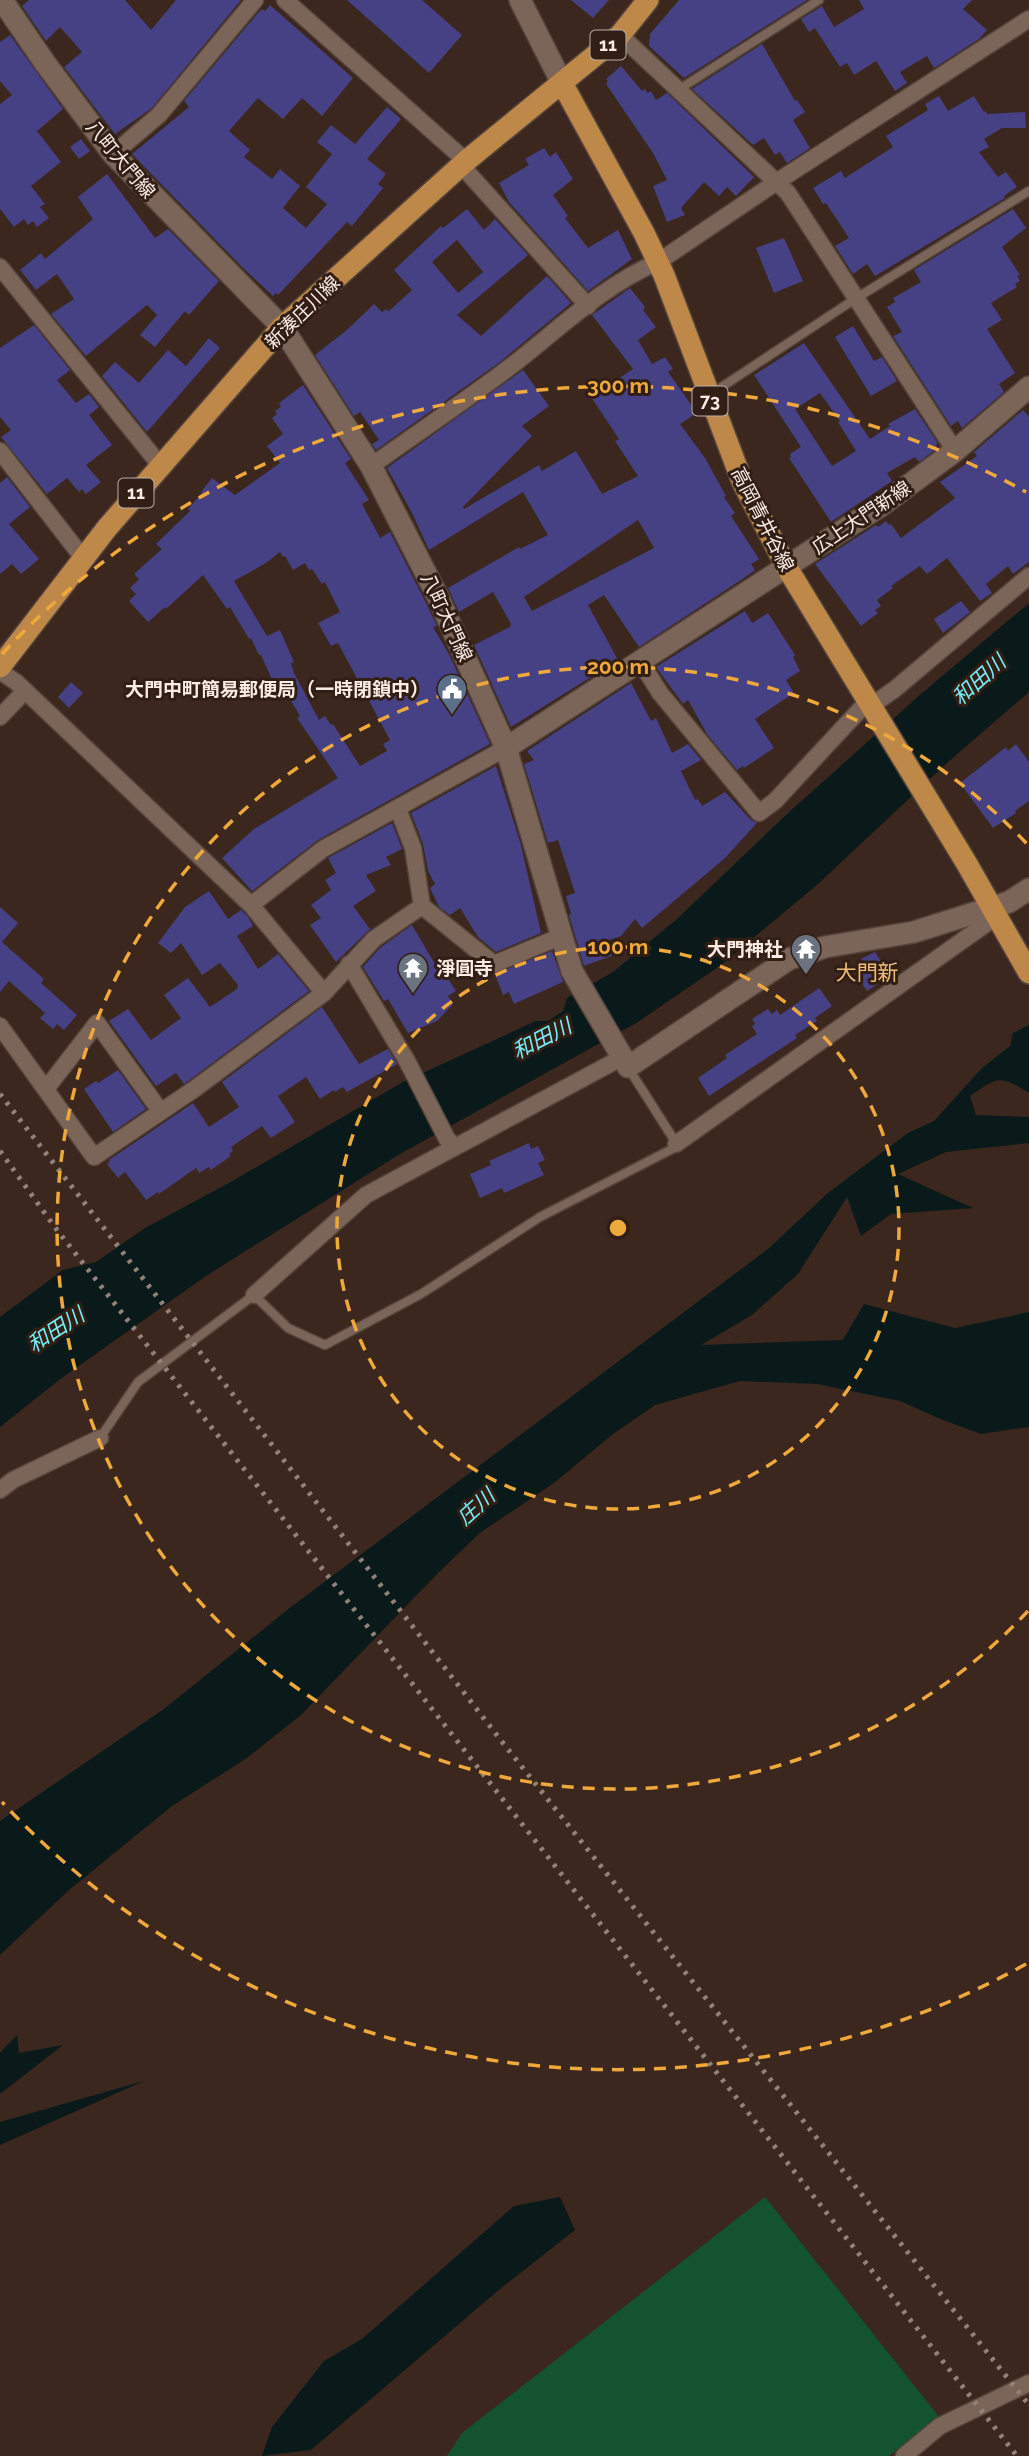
<svg xmlns="http://www.w3.org/2000/svg" width="1029" height="2456" font-family="Raleway,'Noto Sans JP',sans-serif">
<rect width="100%" height="100%" fill="#3b271d"/>
<!-- green -->
<path fill="#145330" d="M765 2197 939 2417 889 2456H447L462 2433Z"/>
<!-- water -->
<path fill="#0a1a1b" d="M1029 603V692L948 762 818 884 721 965 638 1022 400 1154 206 1276 59 1380 0 1427V1317L63 1270 96 1262 145 1228 229 1183 403 1082 536 1021H548L563 1011 567 998 613 972 677 919 787 814 921 694Z
M1029 1025V1093C1000 1075 998 1076 970 1096L976 1115 1029 1117V1143L946 1152 898 1174 973 1208 891 1214 861 1236 847 1197 798 1274 752 1315 701 1345 843 1340 864 1304 955 1328 1029 1312V1427L981 1434 943 1420 900 1401 817 1384 740 1381 655 1405 613 1434 554 1483 481 1532 438 1573 301 1715 247 1758 172 1806 69 1890 0 1955V1821L164 1709 291 1607 768 1249 828 1193 908 1133 934 1121 981 1069 1010 1046 1013 1033Z
M17 2035 19 2053 63 2045 0 2094V2053Z
M144 2081 0 2145V2122Z
M560 2197 575 2230 500 2289 311 2450 262 2456 272 2427 324 2361 362 2339 514 2206Z"/>
<!-- building -->
<path fill="#464184" fill-rule="evenodd" d="M29 0H125L151 30 176 0H241L152 108 115 134 64 67 82 52 60 27 46 41 22 6Z
M347 0H422L462 35 429 73Z
M571 0H609L593 18Z
M679 0H807L684 78 649 46 650 34Z
M859 0H972L963 9 987 30 979 39 934 68 927 56 900 72 907 83 895 91 876 61 854 75 847 63 840 67 815 28 809 32 801 19 822 6 834 27 864 9Z
M270 5 353 78 322 116 302 98 283 119 258 98 229 131 250 150 244 157 272 179 280 169 300 186 283 208 306 228 327 204 306 187 332 154 317 142 331 125 355 144 387 107 401 119 367 159 386 174 378 184 383 188 352 226 347 222 278 295 276 293 273 296 242 267 132 154 189 107 184 101 257 14 262 9 265 11Z
M10 35 63 109 37 131 61 162 31 186 45 204 40 207 49 218 37 227 33 221 28 225 24 219 14 227 0 209V104L12 95 0 81V42Z
M762 44 795 101 797 100 805 112 793 120 810 148 787 163 780 152 775 155 764 138 753 145 692 89Z
M621 66 642 91 645 89 647 93 651 91 656 100 667 93 754 177 736 196 727 187 719 196 704 182 681 208 685 215 667 222 653 186 667 180 653 153 606 84 608 81 606 79Z
M939 96 948 111 974 96 984 112 986 111 987 114 1025 112 1026 128H1002L984 139 989 147 979 152 998 177 1006 172 1017 187 1004 196 1005 198 875 276 867 264 853 274 835 246 849 238 826 203 823 204 813 188 841 171 845 178 893 147 886 136 928 110 925 104Z
M81 139 90 151 79 159 70 147Z
M544 148 550 157 556 152 573 179 553 195 568 216 565 218 588 248 618 230 632 259 588 291 509 202 499 183 529 165 525 159Z
M107 174 155 238 168 229 219 281 189 315 185 311 155 347 140 335 157 315 147 305 86 356 51 314 74 299 57 274 36 290 20 270 41 253 45 259 93 219 78 197Z
M467 209 484 230 495 219 528 255 457 315 481 336 547 276 571 303 500 362 376 450 372 444 379 440 360 412 354 416 315 355 348 329 374 304 382 312 386 309 389 311 412 290 394 270 441 226 443 228ZM457 240 483 272 458 293 432 262Z
M1013 209 1026 228 1002 247 1020 275 1017 276 1020 281 1015 284 1017 287 991 303 1002 320 987 329 1015 373 999 384 1004 392 962 428 958 421 951 426 893 336 902 332 887 307 895 302 893 298 921 282 914 270Z
M784 238 803 281 774 293 756 248Z
M630 288 645 307 643 310 656 327 638 340 652 364 665 357 673 369 668 372 697 413 680 424 705 458 726 496 724 497 735 513 731 516 759 559 751 564 755 570 744 578 639 647 604 595 588 605 618 660 511 727 474 645 510 627 511 624 493 592 459 612 448 588 519 547 520 549 548 535 523 492 429 550 412 513 387 468 523 370 549 406 522 426 532 436 463 507 464 509 539 465 542 471 576 451 602 494 638 476 615 441 619 439 591 397 633 369 592 315ZM638 520 654 548 532 611 524 597Z
M34 325 70 370 57 380 76 403 89 394 99 407 89 415 112 445 86 465 101 482 86 494 82 489 79 492 67 478 47 494 1 437 11 430 0 417V348Z
M853 326 874 361 882 357 897 381 871 396 835 337Z
M209 338 220 348 147 432 102 376 115 362 139 383 168 350 186 366Z
M804 343 870 439 890 426 888 424 915 409 937 442 936 449 919 462 915 457 887 473 892 481 831 522 789 458 791 457 790 454 801 447 754 375ZM820 393 840 421 838 422 856 451 832 466 795 409Z
M303 385 351 459 345 463 369 500 362 504 380 538 390 532 426 603 437 626 433 627 449 654 490 744 318 840 252 891 222 858 254 829 338 778 297 718 300 716 284 689 278 693 261 655H259L251 638 249 639 230 607 227 609 203 575 166 609 165 607 148 622 129 601 136 594 130 588 139 579 134 574 162 549 156 544 190 511 188 509 202 493 201 492 212 478 235 495 280 463 267 446 283 434 272 418 277 414 275 411 281 407 279 403ZM280 552 283 557 285 556 293 570 305 563 309 570 312 569 322 584 325 582 340 612 318 623 331 646 338 643 390 740 383 744 387 751 360 766 333 724 331 725 325 716 319 720 294 673 291 663 294 662 280 630 267 636 234 581 266 563Z
M1023 410 1029 417V562L1013 574 1008 566 986 584 992 593 980 601 947 558 927 574 920 566 891 586 893 588 877 600 881 606 875 610 878 613 861 626 815 564 876 525 878 527 886 521 889 525 891 524 901 538 955 498 940 482 977 456 974 452Z
M7 477 30 507 9 524 39 559 21 574 12 564 0 574V483Z
M961 601 970 612 943 633 934 619Z
M745 611 752 623 768 613 795 655 793 657 800 671 786 680 794 693 755 719 774 748 744 768 743 766 737 770 707 734 688 700 683 704 656 667Z
M71 682 83 693 69 708 58 697Z
M631 683 651 721 656 718 672 753 688 744 701 760 681 771 695 800 698 799 702 806 725 792 751 820 757 823 724 859 642 928 635 919 621 936 609 940 614 955 584 966 569 915 571 914 566 896 575 893 558 840 548 843 524 764 534 760 527 751Z
M1016 744 1029 762V801L1015 811 1016 813 993 828 960 783 1006 747 1008 751Z
M496 766 521 845 541 933 496 952 478 937 460 908 450 915 439 907 430 888 435 884 428 871 423 844 411 813Z
M392 823 402 849 386 857 391 865 366 875 376 891 353 906 370 929 336 962 310 925 321 918 311 905 331 890 325 880 336 873 328 858Z
M209 891 228 919 241 910 248 917 253 926 237 936 258 969 278 954 309 991 184 1084 176 1073 156 1086 109 1021 128 1009 151 1040 181 1018 164 995 188 978 210 1007 237 989 238 985 220 963 202 975 181 943 171 953 158 943 185 907Z
M0 907 18 923 2 942 44 979 41 983 77 1015 64 1030 57 1024 53 1029 40 1018 45 1013 9 981 0 992Z
M412 925 442 976 445 974 456 991 448 996 453 1004 437 1021 408 1033 388 999 384 1001 363 967 381 947Z
M552 951 563 982 514 1004 509 992 503 995 495 974Z
M875 952 888 973 880 978 882 981 867 991 852 968 863 961 861 959Z
M819 988 832 1006 815 1018 817 1021 795 1035 797 1038 709 1096 698 1078 727 1058 725 1055 757 1034 752 1026 755 1024 752 1019 768 1009 772 1014 777 1010 780 1015Z
M322 1007 359 1064 388 1049 397 1064 347 1092 343 1087 335 1092 334 1090 320 1099 306 1077 278 1096 295 1122 271 1138 262 1126 231 1147 233 1151 229 1154 231 1156 211 1170 209 1167 199 1173 196 1168 159 1194 158 1192 146 1200 125 1172 118 1178 107 1164 110 1161 109 1160 193 1103 209 1127 239 1107 222 1082Z
M118 1070 146 1109 113 1132 84 1089 96 1081 98 1083Z
M529 1143 531 1149 538 1146 545 1160 538 1163 544 1175 504 1193 502 1188 480 1198 470 1174 491 1165 489 1161Z"/>
<g fill="none" stroke-linecap="round" stroke-linejoin="round">
<!-- lane casing -->
<g stroke="#56453c" stroke-width="11">
<path id="lane" d="M678 90 819 0
M711 394 855 299 1029 191
M100 1438 138 1382 254 1295 288 1328 325 1345 421 1294 540 1217 678 1146 629 1069"/>
</g>
<!-- street casing -->
<g stroke="#56453c" stroke-width="19">
<path id="street" d="M285 0 466 161
M620 35 788 193 955 451
M113 154 159 115 255 0
M461 165 588 306
M0 267 160 465
M0 451 83 558
M371 466C416 434 462 403 506 370 555 333 601 286 658 262L778 181 1029 19
M640 661 660 693 759 813 775 801 868 701
M0 671 16 682 251 905 324 993
M871 706 895 689 1029 576
M0 717 25 691
M251 905 323 849 506 748
M422 906 494 964 562 936
M349 964 407 1061 447 1139 455 1147
M0 1026 94 1157 193 1090 324 993 374 939 422 906 413 848 398 809
M46 1089 97 1023 161 1112
M676 1144 997 916
M254 1295 366 1195 621 1058
M0 1490 13 1480 100 1438
M904 2456 940 2426 1029 2383"/>
</g>
<!-- secondary casing -->
<g stroke="#56453c" stroke-width="24">
<path id="secondary" d="M2 0 45 63 113 154 282 327 371 466 438 597 506 748 572 971 628 1067 789 959 825 947 914 932 1009 902 1029 889
M520 0 562 83
M506 748 882 505 955 451 1029 387"/>
</g>
<!-- primary casing -->
<g stroke="#56453c" stroke-width="24">
<path id="primary" d="M562 83 644 233 664 275 742 481 786 566 967 864 1029 973
M0 667 107 528 282 327 466 161 620 35 648 0"/>
</g>
<!-- lane -->
<use href="#lane" stroke="#7b6458" stroke-width="8"/>
<!-- street -->
<use href="#street" stroke="#7b6458" stroke-width="16"/>
<!-- secondary -->
<use href="#secondary" stroke="#7b6458" stroke-width="21"/>
<!-- primary -->
<use href="#primary" stroke="#bd8848" stroke-width="21"/>
<!-- rail -->
<path stroke="#938279" stroke-width="5" stroke-dasharray="3.5 7" stroke-linecap="butt" d="M0 1094 503 1743 1029 2405
M0 1151 57 1230 1017 2456"/>
</g>
<!-- distance rings -->
<g fill="none" stroke="#eea83c" stroke-width="3.5" stroke-dasharray="12 9">
<circle cx="618" cy="1228" r="281"/>
<path d="M1028 1611A561 561 0 1 1 1028 845"/>
<path d="M1026 1964A842 842 0 0 1 2 1802M2 654A842 842 0 0 1 1026 492"/>
</g>
<!-- icons -->
<defs>
<g id="civic-pin" transform="scale(1.575)"><path d="M0 17L-7.5 6A9.5 9.5 0 1 1 7.5 6Z" fill="#5c6f8a" stroke="#311e14"/><path d="M-.6-6.5H3V-4.5H.6V-3L4-1V1h2V6H-6V1h2V-1L-.6-3ZM-1.2 2.5V6h2.4V2.5Z" fill="#fff"/></g>
<g id="temple-pin" transform="scale(1.575)"><path d="M0 17L-7.5 6A9.5 9.5 0 1 1 7.5 6Z" fill="#6b7280" stroke="#311e14"/><path d="M0-6L5-2H3V0L6.5 2.5H4V6H1.5V3h-3V6H-4V2.5H-6.5L-3 0V-2H-5Z" fill="#fff"/></g>
</defs>
<g fill-rule="evenodd">
<use href="#civic-pin" x="452" y="689"/>
<use href="#temple-pin" x="806" y="949"/>
<use href="#temple-pin" x="413" y="968"/>
</g>
<g text-anchor="middle" stroke-width="6" stroke-linejoin="round" paint-order="stroke">
<!-- shield labels -->
<g fill="#311e14" stroke="#beaea6" stroke-width="2">
<rect x="590.5" y="30.5" width="35" height="29" rx="5"/>
<rect x="692.5" y="386.5" width="35" height="29" rx="5"/>
<rect x="118.5" y="478.5" width="35" height="29" rx="5"/>
</g>
<g font-size="18" font-weight="bold" fill="#faece5">
<text x="608" y="51">11</text>
<text x="710" y="407">73</text>
<text x="136" y="499">11</text>
</g>
<!-- street labels -->
<g font-size="19" fill="#faece5" stroke="#311e14">
<text transform="translate(121 159) rotate(50)" y="7">八町大門線</text>
<text transform="translate(302 312) rotate(-44)" y="7">新湊庄川線</text>
<text transform="translate(861 517) rotate(-34)" y="7">広上大門新線</text>
<text transform="translate(763 519) rotate(63)" y="7">高岡青井谷線</text>
<text transform="translate(447 617) rotate(65)" y="7">八町大門線</text>
</g>
<!-- poi labels -->
<g font-size="19" font-weight="bold" fill="#faece5" stroke="#311e14" text-anchor="end">
<text x="429" y="696">大門中町簡易郵便局（一時閉鎖中）</text>
<text x="783" y="956">大門神社</text>
<text x="436" y="975" text-anchor="start">淨圓寺</text>
</g>
<!-- water labels -->
<g font-size="21" font-style="italic" fill="#75f0fa" stroke="#311e14">
<text transform="translate(979 680) rotate(-42)" y="7">和田川</text>
<text transform="translate(542 1039) rotate(-27)" y="7">和田川</text>
<text transform="translate(56 1330) rotate(-33)" y="7">和田川</text>
<text transform="translate(476 1507) rotate(-42)" y="7">庄川</text>
</g>
<!-- neighbourhood labels -->
<g font-size="21" fill="#efbe7c" stroke="#311e14">
<text x="867" y="980">大門新</text>
</g>
</g>
<circle cx="618" cy="1228" r="10" fill="#eea83c" stroke="#311e14" stroke-width="3.5"/>
<g font-size="21" text-anchor="middle" font-weight="bold" fill="#eea83c" stroke="#311e14" stroke-width="6" stroke-linejoin="round" paint-order="stroke">
<text x="618" y="393">300 m</text>
<text x="618" y="674">200 m</text>
<text x="618" y="954">100 m</text>
</g>
</svg>
